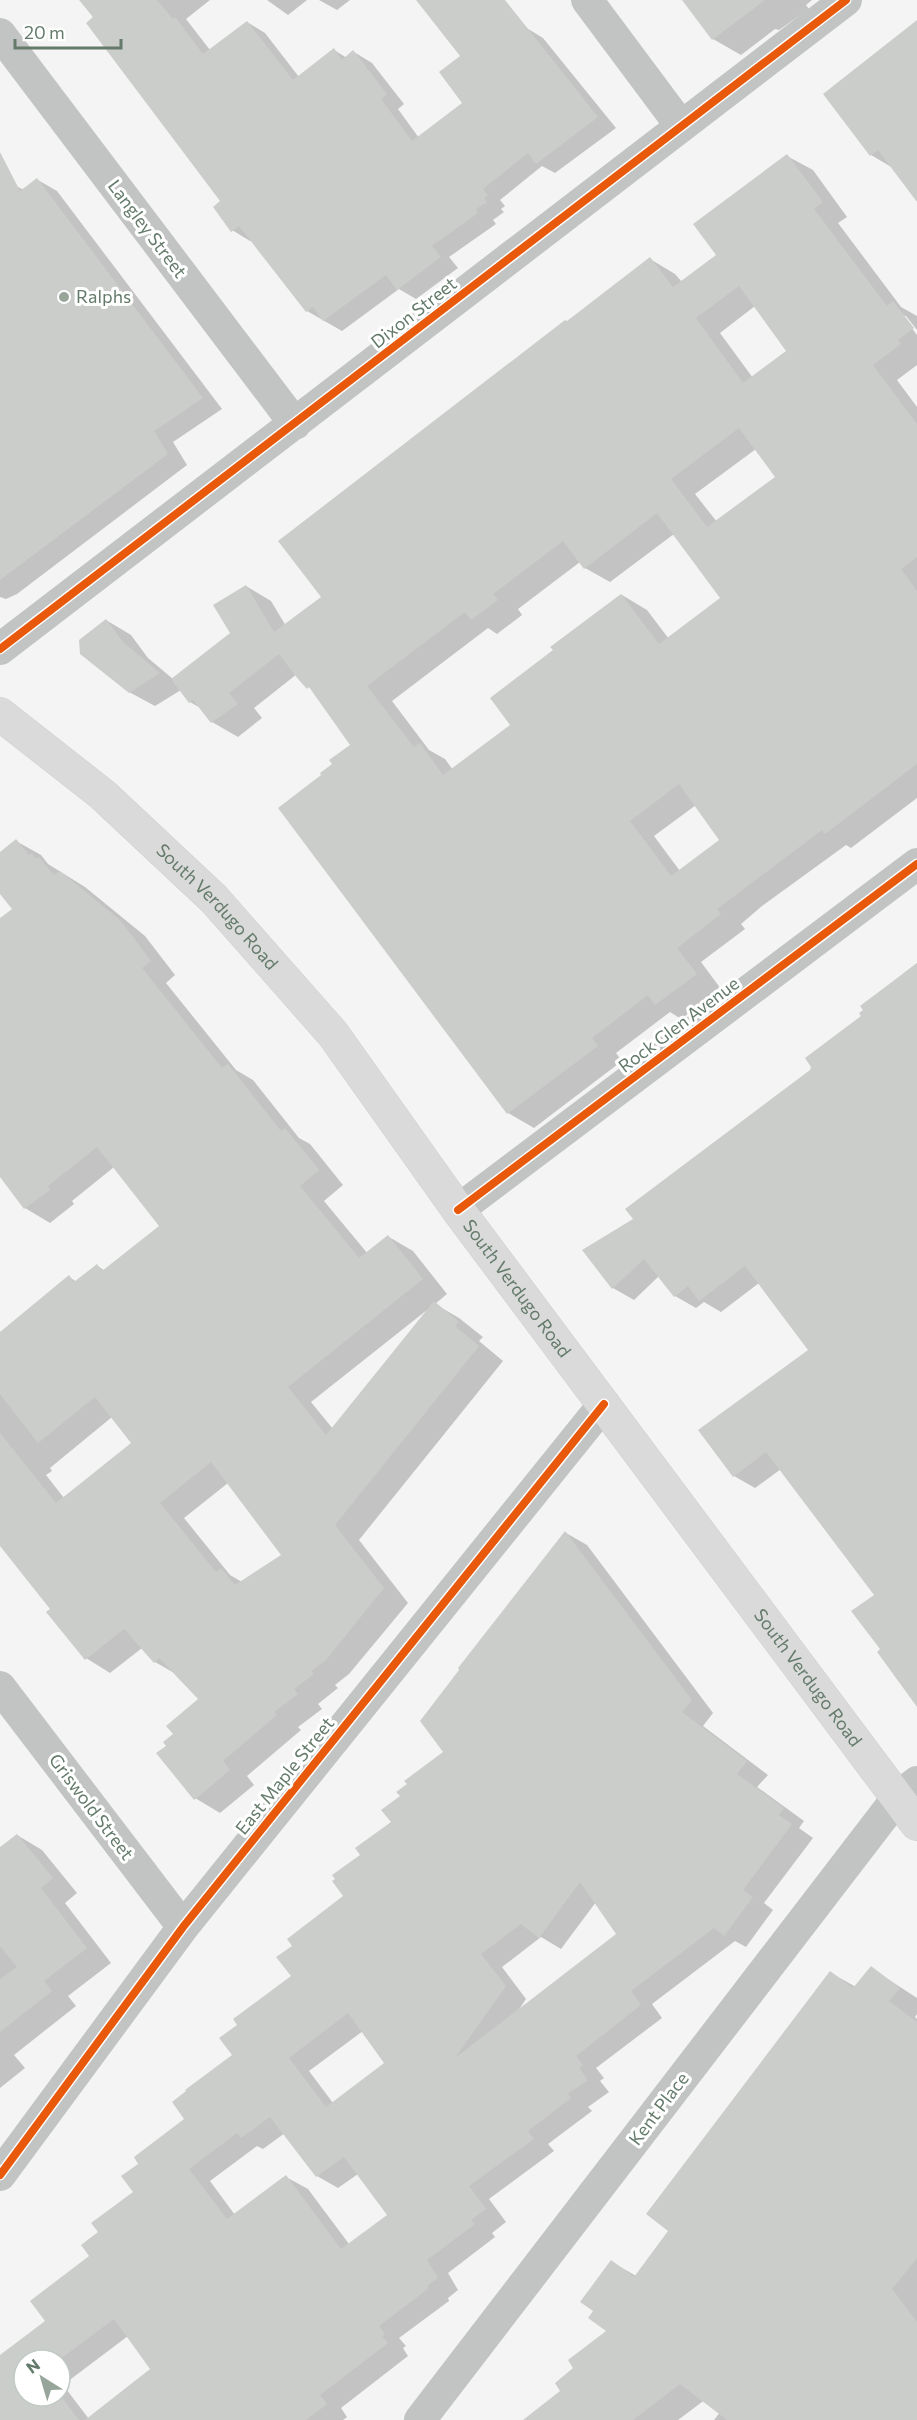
<svg xmlns="http://www.w3.org/2000/svg" width="917" height="2420" font-family="Commissioner,sans-serif">
<rect width="100%" height="100%" fill="#f5f4f4"/>
<!-- shadow -->
<path fill="#0003" fill-rule="evenodd" d="M81 0H210L186 19 210 50 247 22 265 33 299 77 334 50 347 58 354 52 372 63 404 104 398 109 419 138 464 104 462 56 418 0H501L525 27 543 38 616 128 555 173 542 166 500 200 505 206 501 209 504 212 493 220 496 224 449 257 458 268 416 299 399 289 342 331 307 311 252 240 250 241 232 230 222 202Z
M267 0H307L288 15Z
M319 0H350L337 10Z
M684 0H812L806 5 809 9 779 30 775 29 741 55 713 39Z
M917 22V199L893 168 871 155Z
M787 156 813 170 847 217 838 223 901 307 917 316V330L906 316 902 315 917 335V365L897 380 917 407V798L851 848 846 845 762 906 741 924 745 929 701 962 721 989 681 1019 670 1012 616 1053 622 1061 534 1128 508 1113 280 808 323 775 352 745 313 691 297 674 254 708 262 718 238 737 212 722 202 709 190 702 181 690 155 706 129 692 106 620 131 635 148 658 173 679 232 633 246 586 271 601 286 626 323 598 567 322 650 259 675 274 682 282 718 255ZM755 306 788 351 753 378 720 333ZM756 449 777 477 717 522 695 494ZM674 534 722 598 669 639 647 610 622 595 555 651 512 725 453 770 445 759 429 750 392 701 488 628 497 634 522 615 518 609 580 562 585 568 610 582ZM696 805 721 840 680 871 654 836Z
M38 180 57 191 222 409 173 442 187 465 17 594 6 599 0 597V198L16 186 24 190Z
M16 841 41 855 48 864 85 887 145 936 175 975 166 983 236 1070 253 1080 299 1138 310 1144 343 1185 324 1201 368 1254 389 1237 413 1251 447 1294 435 1304 459 1318 483 1337 479 1341 503 1361 359 1540 408 1603 349 1674 335 1685 338 1688 318 1704 322 1709 298 1727 301 1730 247 1776 254 1785 220 1813 195 1798 168 1746 200 1700 176 1674 155 1662 142 1648 110 1673 86 1658 52 1609 0 1543V1334L69 1277 77 1282 98 1266 105 1271 161 1226 114 1167 72 1201 74 1204 50 1223 25 1208 0 1175V920L14 909 0 891V854ZM427 1310 333 1429 311 1402ZM112 1417 133 1444 64 1498 46 1475 52 1471 50 1468ZM228 1483 283 1556 242 1582 230 1575 184 1518Z
M917 963V1702L882 1650 876 1595 781 1469 755 1488 734 1476 810 1350 759 1283 721 1312 704 1302 696 1308 675 1296 659 1276 634 1300 613 1288 584 1250 636 1219 811 1071 904 975 903 974Z
M566 1533 587 1545 713 1713 703 1726 768 1775 757 1787 804 1821 799 1828 813 1838 764 1903 773 1910 746 1947 735 1941 652 2004 662 2018 596 2068 604 2078 600 2081 609 2092 588 2107 592 2111 548 2144 554 2151 489 2199 506 2222 492 2233 495 2237 448 2273 458 2290 448 2298 449 2301 399 2338 406 2346 403 2348 408 2356 341 2408 347 2417 343 2420H0V2356L47 2321 91 2257 100 2233 135 2192 140 2164 186 2120 293 1976 294 1946 345 1896 362 1855 393 1823 402 1797 445 1753ZM596 1902 618 1934 518 2011 526 1999 502 1967 541 1937 561 1949ZM363 2031 386 2063 333 2103 309 2071ZM285 2133 317 2176 338 2188 358 2174 389 2215 349 2244 308 2189 286 2177 235 2215 210 2181 257 2146 263 2149ZM128 2336 152 2369 89 2419 63 2385ZM24 2360H60V2396H24Z
M17 1835 42 1850 77 1893 65 1903 111 1963 68 1996 76 2006 14 2055 25 2068 0 2088V1848Z
M871 1968 917 1998V2014L915 2017 917 2019V2420H714L743 2382 706 2399 678 2420H525L563 2391 575 2368 608 2331 595 2311 612 2262 636 2276 670 2231 831 1973 856 1987Z"/>
<!-- building -->
<path fill="#cbcdcb" fill-rule="evenodd" d="M79 0H157L173 19 175 17 203 54 247 21 293 80 334 48 342 60 353 50 387 94 381 99 412 141 462 103 439 72 460 56 416 0H505L598 117 536 164 528 153 483 189 488 195 484 198 487 202 476 209 478 213 432 246 441 257 397 290 386 275 323 321 313 307 306 312 239 226 231 232 213 207 220 201 86 23 93 17Z
M682 0H765L712 40Z
M917 20V202L878 150 870 156 823 94Z
M0 152 20 191 37 178 203 398 154 431 168 454 0 580Z
M787 154 823 202 814 209 887 306 893 301 914 328 898 340 901 344 873 365 917 424V557L901 569 917 591V764L825 834 822 830 717 909 721 914 677 948 697 974 655 1005 648 995 592 1038 598 1046 507 1114 278 808 321 775 320 773 332 764 329 760 350 745 309 687 307 689 298 679 279 654 229 693 238 704 211 723 193 700 189 703 171 679 230 633 213 605 246 585 274 632 321 597 278 541 565 320 567 321 650 257 673 287 716 255 693 224ZM739 286 786 351 743 383 696 318ZM739 428 775 477 707 527 671 479ZM657 513 720 598 659 644 621 594 550 647 553 650 490 698 510 725 443 775 420 743 414 747 367 686 465 612 471 620 498 600 493 594 563 541 584 569ZM679 784 719 840 671 876 630 821Z
M106 619 123 642 160 673 129 693 80 654 79 640Z
M16 839 29 855 32 853 36 859 39 857 54 875 60 871 120 920 151 961 142 968 222 1068 228 1064 281 1131 285 1128 319 1170 300 1186 359 1258 388 1235 423 1279 288 1387 326 1435 434 1301 459 1322 455 1326 479 1346 335 1525 384 1588 325 1661 311 1671 314 1674 294 1689 298 1694 274 1712 277 1715 223 1761 230 1770 194 1800 156 1753 166 1746 163 1742 173 1734 166 1726 198 1699 159 1658 154 1663 124 1629 85 1660 46 1612 50 1609 0 1546V1433L56 1503 131 1443 95 1397 38 1443 0 1394V1332L69 1275 74 1282 97 1264 102 1271 159 1226 97 1147 48 1186 50 1190 24 1209 0 1177V918L12 909 0 894V852ZM211 1462 281 1555 235 1585 221 1568 216 1572 160 1503Z
M917 963V1707L880 1656 877 1652 880 1649 851 1611 874 1595 766 1452 733 1477 698 1430 808 1350 745 1266 699 1301 688 1286 674 1297 644 1259 612 1289 582 1250 633 1219 625 1209 810 1070 811 1067 805 1058 861 1016 859 1013 863 1010 860 1006Z
M565 1531 692 1700 682 1712 747 1761 737 1774 784 1808 779 1815 792 1824 743 1890 753 1897 724 1936 714 1928 631 1991 641 2005 576 2056 583 2065 579 2068 588 2080 568 2094 571 2098 528 2131 534 2139 469 2186 486 2209 471 2220 475 2224 427 2260 438 2278 427 2286 429 2288 379 2326 385 2334 382 2336 388 2343 320 2395 327 2404 306 2420H85L150 2369 114 2319 59 2360H24V2396L60 2395 79 2420H0V2355L45 2321 30 2301 89 2256 81 2245 98 2232 91 2223 133 2192 121 2176 138 2164 134 2157 184 2119 172 2102 186 2091 185 2090 232 2055 219 2038 237 2025 233 2019 291 1976 276 1957 292 1946 287 1939 343 1896 332 1881 335 1879 332 1875 360 1855 355 1848 391 1822 381 1810 400 1796 396 1792 407 1784 404 1781 443 1752 420 1721 459 1670 458 1668ZM580 1882 616 1934 455 2058 506 1986 481 1954 521 1924 539 1938ZM348 2013 384 2063 326 2107 289 2058ZM270 2117 316 2177 344 2157 387 2215 341 2249 286 2175 227 2219 189 2169 237 2133 241 2138Z
M17 1834 53 1878 41 1888 87 1948 44 1981 52 1991 0 2032V1979L17 1967 0 1946V1847Z
M871 1966 900 1988 889 2001 917 2022V2258L892 2289 917 2322V2420H727L680 2384 633 2420H523L560 2391 555 2383 573 2368 568 2360 606 2331 588 2318 593 2311 580 2302 611 2260 634 2277 668 2231 646 2214 830 1971 853 1988Z"/>
<g fill="none" stroke-linecap="round" stroke-linejoin="round">
<!-- secondary casing -->
<g stroke="#ced0ce" stroke-width="34">
<g id="secondary">
<path id="s1" d="M0 714 103 795 214 899 333 1034 458 1210 917 1824"/>
</g>
</g>
<!-- street -->
<path stroke="#c2c4c3" stroke-width="32" d="M587 0 681 126
M0 34 295 424
M0 649 846 0
M458 1210 917 864
M0 1687 183 1927
M0 2175 183 1927 604 1404
M420 2420 898 1797 917 1782"/>
<!-- secondary -->
<use href="#secondary" stroke="#dadada" stroke-width="33"/>
<!-- cycleway casing -->
<g stroke="#fff" stroke-width="11">
<path id="cycleway" d="M0 649 846 0
M458 1210 917 864
M0 2175 183 1927 604 1404"/>
</g>
<!-- cycleway -->
<use href="#cycleway" stroke="#e8590c" stroke-width="8"/>
</g>
<!-- markers -->
<circle fill="#97a59b" stroke="#fff" stroke-width="2" cx="64" cy="297" r="6"/>
<g text-anchor="middle" stroke-width="6" stroke-linejoin="round" paint-order="stroke">
<!-- street labels -->
<g font-size="18" fill="#647b6b" stroke="#fff">
<text transform="translate(147 229) rotate(53)" y="6">Langley Street</text>
<text transform="translate(414 313) rotate(-38)" y="6">Dixon Street</text>
<text dy="6" stroke="none"><textPath href="#s1" startOffset="291">South Verdugo Road</textPath></text>
<text transform="translate(679 1025) rotate(-37)" y="6">Rock Glen Avenue</text>
<text dy="6" stroke="none"><textPath href="#s1" startOffset="777">South Verdugo Road</textPath></text>
<text dy="6" stroke="none"><textPath href="#s1" startOffset="1263">South Verdugo Road</textPath></text>
<text transform="translate(285 1776) rotate(-51)" y="6">East Maple Street</text>
<text transform="translate(91 1807) rotate(53)" y="6">Griswold Street</text>
<text transform="translate(659 2109) rotate(-53)" y="6">Kent Place</text>
</g>
<!-- poi labels -->
<g font-size="18" fill="#647b6b" stroke="#fff" text-anchor="start">
<text x="76" y="303">Ralphs</text>
</g>
</g>
<!-- north arrow -->
<g transform="translate(42 2378) rotate(323)"><circle r="28" fill="#ffffff" stroke="#c1cac4" stroke-width="1.5"/>
<path d="M0-4.5L10 22L0 15L-10 22Z" fill="#97a59b"/>
<text y="-9" font-size="16" font-weight="bold" text-anchor="middle" fill="#647b6b">N</text>
</g>
<!-- scale -->
<path d="M15 39v9h106v-9" fill="none" stroke="#647b6b" stroke-width="3"/>
<text x="24" y="39" font-size="18" fill="#647b6b" stroke="#ffffff" stroke-width="4.5" paint-order="stroke">20 m</text>
</svg>
